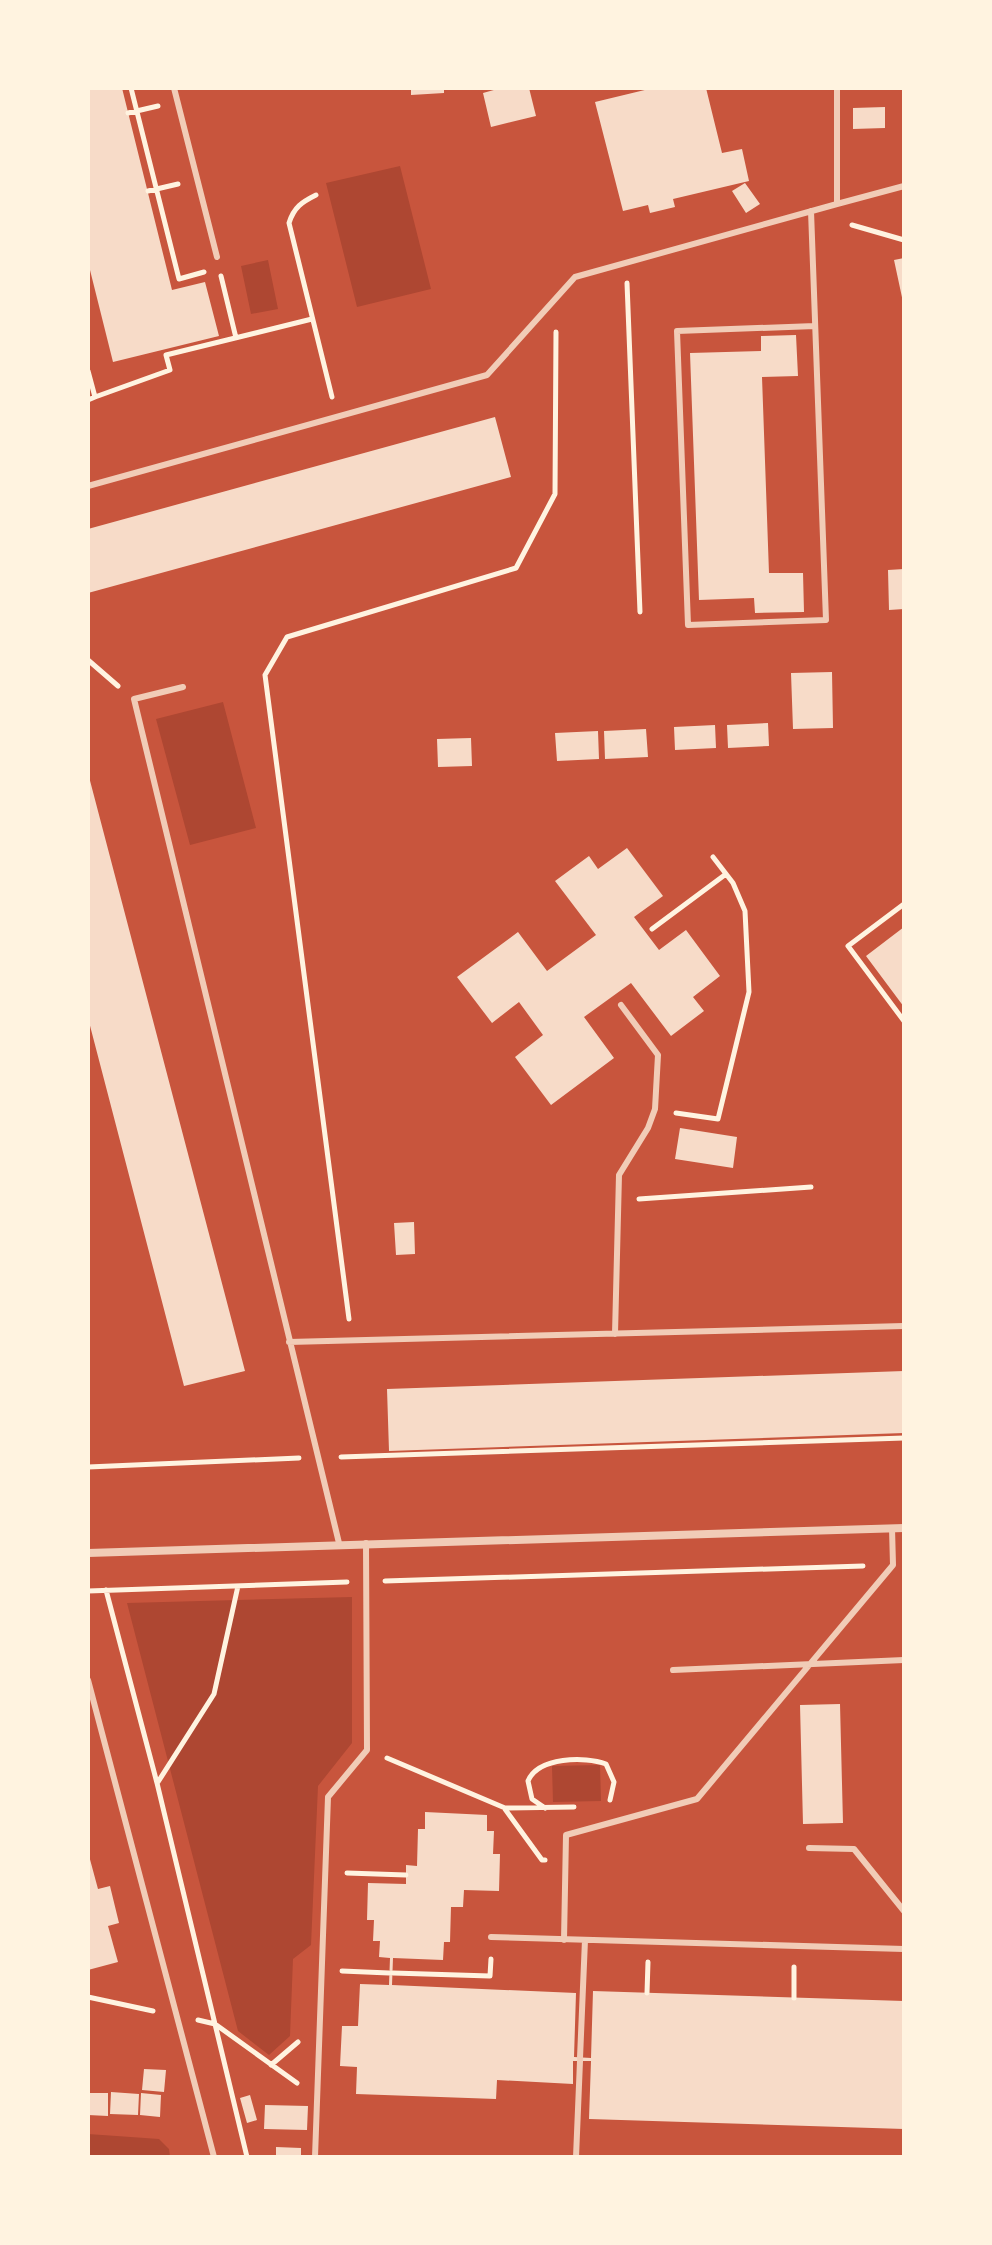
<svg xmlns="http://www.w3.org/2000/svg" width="992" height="2245" font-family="'Fira Sans Condensed',sans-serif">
<rect width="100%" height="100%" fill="#c8553d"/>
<!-- green -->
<path fill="#ae4732" d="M400 166 431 289 357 307 326 183Z
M268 260 278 309 251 314 241 266Z
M223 702 256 828 190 845 156 719Z
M352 1597V1743L318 1786 311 1945 293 1959 290 2036 269 2055 238 2031 127 1603Z
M600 1765 601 1801 553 1802 552 1766Z
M88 2134 159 2139 169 2149 170 2157H88Z"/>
<!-- building -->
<path fill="#f7dbc8" d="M88 88H122L172 290 205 282 219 336 113 362 88 262Z
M411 88H444V93L411 95Z
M501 88H529L536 116 491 127 483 93Z
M653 88H706L722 153 742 149 749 181 673 199 675 207 650 213 648 205 623 211 595 102Z
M885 107V128L853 129V108Z
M745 183 760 204 746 213 732 191Z
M904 258V302H903L894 260Z
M796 335 798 376 762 377 769 573H803L804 612 755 613 754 598 699 600 690 353 761 351V336Z
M495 417 511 477 88 593V529Z
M904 569V609L889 610 888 570Z
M832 672 833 728 793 729 791 673Z
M768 723 769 746 728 748 727 725Z
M715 725 716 748 675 750 674 727Z
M646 729 648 757 605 759 604 731Z
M598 731 599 759 557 761 555 733Z
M471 738 472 766 438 767 437 739Z
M88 773 245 1371 184 1386 88 1018Z
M627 848 663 896 634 917 659 950 686 930 720 976 693 997 704 1011 671 1036 631 983 584 1017 614 1058 551 1105 515 1057 543 1035 519 1002 492 1023 457 977 518 932 547 971 596 935 555 881 589 856 598 869Z
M904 927V1007L866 956Z
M680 1128 737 1137 733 1168 675 1159Z
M414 1222 415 1254 396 1255 394 1223Z
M904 1371V1433L389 1451 387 1389Z
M840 1704 843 1823 803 1824 800 1705Z
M425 1812 487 1815V1831H494L493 1854H500L499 1891 464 1890 463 1907H451L450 1942H444L443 1960 393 1958 392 1985 576 1993 574 2057 591 2058 593 1991 904 2001V2129L589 2119 591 2061H573V2084L497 2080 496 2099 356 2094 357 2067 340 2066 342 2026H358L360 1984 389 1985 390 1958 379 1957 380 1941H373L374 1920H367L368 1883 406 1884V1865L417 1866 418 1829H425Z
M88 1852 98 1889 110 1886 119 1923 108 1926 118 1962 88 1970Z
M144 2069 166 2070 164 2092 142 2090Z
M111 2092 139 2094 138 2115 110 2114Z
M88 2093H108V2116L88 2115Z
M141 2093 161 2095 160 2117 140 2115Z
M250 2095 257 2120 247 2123 240 2098Z
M265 2105 308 2106 307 2130 264 2129Z
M276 2147 301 2148V2157H276Z"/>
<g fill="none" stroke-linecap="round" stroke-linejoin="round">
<!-- path -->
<path stroke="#fff3e0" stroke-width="5" d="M131 88 179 279 204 272
M128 113 158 106
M148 191 178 184
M316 195C302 202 294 207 289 223L332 397
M852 225 904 240
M221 276 236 338
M627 283 640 612
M88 371 95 397 88 400
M95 397 170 370 166 355 312 319
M88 660 118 686
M904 904 848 946 904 1021
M652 929 726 874
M676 1113 718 1119 749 992 745 911 733 883 713 857
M639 1199 811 1187
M349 1319 265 675 287 637 516 568 555 494 556 332
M341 1457 904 1438
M88 1467 299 1458
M385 1581 863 1566
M106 1590 157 1783 247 2157
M88 1591 347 1582
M387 1758 505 1808 574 1807
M158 1782 214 1694 238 1586
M545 1808 532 1799 528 1781C538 1757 585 1756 606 1764L614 1782 610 1800
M505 1809 542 1860H545
M347 1873 406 1875
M794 1967V1998
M342 1971 389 1973
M393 1973 490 1976 491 1959
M647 1993 648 1962
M88 1997 153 2011
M198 2020 215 2024 297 2083
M271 2065 298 2042"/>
<!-- service -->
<path stroke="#f1ccb7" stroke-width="6" d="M174 88 217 257
M837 204 904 186
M811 211 826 620 688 625 677 331 815 326
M88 486 487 375 575 277 837 204V88
M183 687 134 699 339 1543
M615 1334 619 1175 648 1128 655 1109 658 1055 621 1005
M289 1342 904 1326
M673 1670 904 1660
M88 1680 214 2157
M809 1848 854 1849 904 1911
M491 1937 904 1949
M564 1940 566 1835 697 1799 893 1565 892 1528
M580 2058 585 1940
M315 2157 328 1797 367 1750 366 1543
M576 2157 580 2061"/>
<!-- minor -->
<path stroke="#f1ccb7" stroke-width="8" d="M88 1553 904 1528"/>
</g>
<!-- border -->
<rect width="992" height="2245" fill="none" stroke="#fff3e0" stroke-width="180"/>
</svg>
